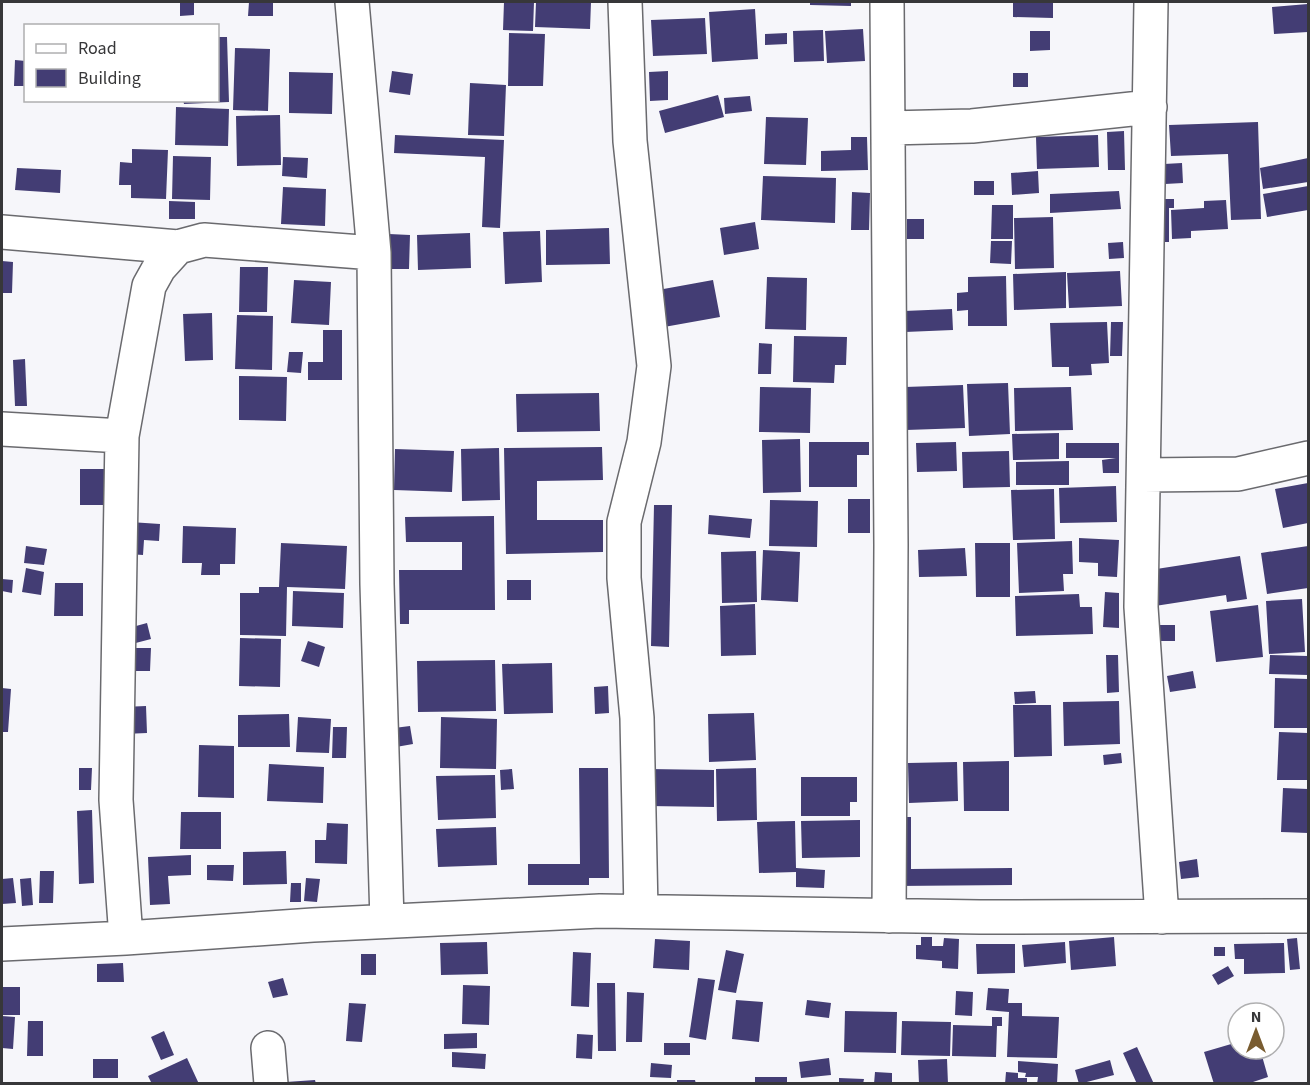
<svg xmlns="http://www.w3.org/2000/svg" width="1310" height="1085" font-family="'Source Sans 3',sans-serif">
<rect width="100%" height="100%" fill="#f6f6fa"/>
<!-- building -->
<path fill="#433d74" d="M180 2H194V15L180 16Z
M249 2H273V16H248Z
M504 2H534L533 31 503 30Z
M536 2H591L590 29 535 27Z
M810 2H851V6L810 5Z
M1013 2H1053V18L1013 17Z
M1308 4V32L1274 34 1272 7Z
M755 9 758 59 712 62 709 12Z
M705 18 707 54 653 56 651 20Z
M863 29 865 61 827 63 825 31Z
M823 30 824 61 794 62 793 31Z
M1030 31H1050V50L1030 51Z
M509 33 545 34 543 86H508Z
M787 33V44L765 45V34Z
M218 37H227L229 102 184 104 183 100H218Z
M235 48 270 49 268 111 233 110Z
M15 60 26 61V86H14Z
M392 71 413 74 410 95 389 92Z
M668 71V100L650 101 649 72Z
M289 72 333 73 332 114 289 113Z
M1013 73H1028V87H1013Z
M470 83 506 85 504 136 468 135Z
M718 95 724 117 665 133 659 111Z
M750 96 752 111 725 114 724 98Z
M176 107 229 109 228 146 175 145Z
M280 115 281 165 237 166 236 116Z
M766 117 808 118 806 165 764 164Z
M1258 122 1261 219 1231 220 1228 154 1171 156 1169 125Z
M1124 131 1125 170H1108L1107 132Z
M395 135 504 140 500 228 482 227 485 157 394 153Z
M1098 135 1099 167 1037 169 1036 137Z
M851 137H867L868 170 821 171V151L851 150Z
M132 149 168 150 166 199 131 198V185H119L120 162 132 163Z
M173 156 211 157 210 200 172 199Z
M283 157 308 158 307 178 282 176Z
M1308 158V182L1263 189 1260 168Z
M1182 163 1183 183 1165 184 1164 164Z
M17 168 61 170 60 193 15 190Z
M1038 171 1039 193 1012 195 1011 173Z
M763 176 836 178 835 223 761 220Z
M974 181H994V195H974Z
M1308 186V210L1267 217 1263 194Z
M283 187 326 189 325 226 281 224Z
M1119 191 1121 209 1050 213V194Z
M852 192 870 193 869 230H851Z
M1160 199H1174V208H1169V242H1160Z
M1226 200 1228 229 1191 231V238L1172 239 1171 210 1204 208V201Z
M169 201 195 202V219H169Z
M992 205H1013V239H991Z
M1053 217 1054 268 1015 269 1014 218Z
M907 219H924V239H907Z
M755 222 759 249 724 255 720 228Z
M609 228 610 264 546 265V230Z
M540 231 542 282 505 284 503 232Z
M470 233 471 268 418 270 417 235Z
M389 234 410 235 409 269H388Z
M991 241H1012L1011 264 990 263Z
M1123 242 1124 258 1109 259 1108 243Z
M2 261 13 262 12 293H2Z
M240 267H268L267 312H239Z
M1120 271 1122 306 1069 308 1067 273Z
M1066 272V308L1014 310 1013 274Z
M1006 276 1007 326H968V310L957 311V293L968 292V277Z
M767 277 807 278 806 330 765 329Z
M294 280 331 282 329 325 291 323Z
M713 280 720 317 664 327 658 290Z
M952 309 953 330 905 332 904 311Z
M212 313 213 360 185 361 183 314Z
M237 315 273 316 272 370 235 369Z
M1107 322 1109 363 1091 364 1092 375 1069 376V367H1052L1050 323Z
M1111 322H1123L1122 356H1110Z
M323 330H342V380H308V362H323Z
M794 336 847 337 846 365H835L834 383 793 382Z
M759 343 772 344 771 374H758Z
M289 352H303L301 373 287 372Z
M25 359 27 406H15L13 360Z
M239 376 287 377 286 421 239 420Z
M1008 383 1010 434 969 436 967 384Z
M963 385 965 428 906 430 905 387Z
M760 387 811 388 810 433 759 432Z
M1071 387 1073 430 1015 431 1014 388Z
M599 393 600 431 517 432 516 394Z
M1059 433V459L1013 460 1012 434Z
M800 439 801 492 763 493 762 440Z
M809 442H869V455H857V487H809Z
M956 442 957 471 917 472 916 443Z
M1066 443H1119V473H1103L1102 460 1116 458H1066Z
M602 447 603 480 537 481V520H603V552L506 554 504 448Z
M499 448 500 500 462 501 461 449Z
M395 449 454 451 452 492 394 490Z
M1009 451 1010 487 963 488 962 452Z
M1069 461V485H1016V462Z
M80 469H106V505H80Z
M1308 483V523L1283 528 1275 489Z
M1116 486 1117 522 1060 523 1059 488Z
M1054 489 1055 539 1013 540 1011 490Z
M848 499H870V533H848Z
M770 500 818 501 817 547 769 546Z
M654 505H672L669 647 651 646Z
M709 515 752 519 750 538 708 534Z
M494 516 495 610H409V624H400L399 570H462V542H406L405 517Z
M130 522 160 524 159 541 144 540 143 555 128 554Z
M183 526 236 528 235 564H220V575H201L202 563H182Z
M1079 538 1119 540 1117 577 1098 576V563L1079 562Z
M1072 541 1073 574H1063L1064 591 1019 593 1017 543Z
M281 543 347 546 345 589 287 587 286 636 240 635V593H259V587H279Z
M975 543H1010V597H976Z
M26 546 47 549 44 565 24 563Z
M1308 546V588L1267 594 1261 553Z
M965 548 967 576 919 577 918 550Z
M763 550 800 552 798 602 761 600Z
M756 551 757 602 722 603 721 552Z
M1240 556 1247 599 1227 602 1226 595 1155 606 1150 570Z
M26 568 44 572 41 595 22 592Z
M2 579 13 580 12 593 2 591Z
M507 580H531V600H507Z
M55 583H83V616H54Z
M293 591 344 593 343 628 292 626Z
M1105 592 1119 593V628L1103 627Z
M1079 594 1080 607H1092L1093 634 1016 636 1015 596Z
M1302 599 1305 652 1269 654 1266 601Z
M755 604 756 655 721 656 720 606Z
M1258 605 1263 657 1216 662 1210 611Z
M147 623 151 639 128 645 125 629Z
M1156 625H1175V641H1157Z
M240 638 281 639 280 687 239 686Z
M308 641 325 647 319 667 301 661Z
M125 648H151L150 671H124Z
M1106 655H1118L1119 692 1107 693Z
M1270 655 1308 656V675L1269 674Z
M495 660 496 711 418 712 417 661Z
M552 663 553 713 504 714 502 664Z
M1193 671 1196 688 1170 692 1167 676Z
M1275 678 1308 679V728H1274Z
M608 686 609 713 595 714 594 687Z
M2 688 11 689 8 732H2Z
M1035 691 1036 703 1015 704 1014 692Z
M1119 701 1120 744 1064 746 1063 702Z
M1013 705H1051L1052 756 1014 757Z
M146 706 147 733 124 734 123 707Z
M754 713 756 760 709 762 708 714Z
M289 714 290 747H238V715Z
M298 717 331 719 329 753 296 752Z
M441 717 497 719 496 769 440 768Z
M410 726 413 744 396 747 394 728Z
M333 727H347L346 758H332Z
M1279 732 1308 733V780H1277Z
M199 745 234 746V798L198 797Z
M1121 753 1122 763 1104 765 1103 755Z
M1009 761V811H964L963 762Z
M957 762 958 801 909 803 908 763Z
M269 764 324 767 323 803 267 801Z
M79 768H92L91 790H79Z
M579 768H608L609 878H589V885H528V864H580Z
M756 768 757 820 717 821 716 769Z
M512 769 514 789 501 790 500 770Z
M649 769 714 770V807L649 806Z
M495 775 496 818 438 820 436 776Z
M801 777H857V802H850V816H801Z
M1283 788 1308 789V833L1281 832Z
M92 810 94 883 79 884 77 811Z
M181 812H221V849H180Z
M896 817H911V869L1012 868V885L896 886Z
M860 820V857L802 858 801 821Z
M795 821 796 868 825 870 824 888 796 887V872L759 873 757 822Z
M327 823 348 824 347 864 315 863V840H326Z
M496 827 497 865 438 867 436 829Z
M286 851 287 884 243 885V852Z
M191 855V875L168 876 170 904 150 905 148 857Z
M1197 859 1199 877 1181 879 1179 862Z
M207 865H234L233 881 207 880Z
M40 871H54L53 903H39Z
M13 878 16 903 2 904V879Z
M31 878 33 905 22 906 20 879Z
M306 878 320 879 317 902 304 901Z
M291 883H301V902H290Z
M921 937H932V946H943L944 938 959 939 958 969 942 968V961L916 959V945H921Z
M1114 937 1116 966 1071 970 1069 941Z
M1297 938 1300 969 1290 970 1287 939Z
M655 939 690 941 689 970 653 968Z
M487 942 488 974 441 975 440 943Z
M1065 942 1066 963 1024 967 1022 945Z
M1284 943 1285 973 1244 974V959H1235L1234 944Z
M976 944H1015V973L977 974Z
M1214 947H1225V956H1214Z
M726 950 744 954 736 993 718 990Z
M573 952 591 953 589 1007 571 1006Z
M361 954H376V975H361Z
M123 963 124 982H97V964Z
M1228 966 1234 976 1218 985 1212 975Z
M283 978 288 995 273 998 268 982Z
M698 978 715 980 706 1040 689 1037Z
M597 983H615L616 1051H598Z
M463 985 490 986 489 1025 462 1024Z
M2 987H20V1015H2Z
M988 988 1009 989 1008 1003H1022V1016L1059 1017 1057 1058 1007 1057 1009 1012 986 1010Z
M956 991 973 992 972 1016 955 1015Z
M627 992 644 993 642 1042H626Z
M736 1000 763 1002 759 1042 732 1039Z
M807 1000 831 1003 829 1018 805 1015Z
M349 1003 366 1004 362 1042 346 1041Z
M845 1011 897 1012 896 1053 844 1052Z
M2 1016 15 1017 13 1049 2 1048Z
M992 1017H1002V1026H997L996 1057 952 1056 953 1025 992 1026Z
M28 1021H43V1056H27Z
M902 1021 951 1022 950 1056 901 1055Z
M164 1031 174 1055 161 1060 151 1037Z
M477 1033V1048L444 1049V1034Z
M577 1034 593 1035 592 1059 576 1058Z
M1238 1042V1049H1260L1268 1077 1247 1084H1214L1204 1052Z
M664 1043H690V1055H664Z
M1137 1047 1154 1084H1137L1123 1053Z
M452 1052 486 1054 485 1069 452 1067Z
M187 1058 199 1084H152L148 1076Z
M829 1058 831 1075 801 1078 799 1062Z
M93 1059H118V1078H93Z
M947 1059 948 1084H919L918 1060Z
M1110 1060 1114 1075 1079 1084 1075 1070Z
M1018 1061 1058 1064 1057 1084H1037L1038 1077H1025L1026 1073 1018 1072Z
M651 1063 672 1065 671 1078 650 1077Z
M875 1072 892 1073V1084H874Z
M1006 1072 1018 1073V1078H1027V1084H1005Z
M755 1077H787V1084H755Z
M839 1078 864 1079 863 1084H839Z
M315 1080 316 1084H287L286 1082Z
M677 1080H695L696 1084H677Z"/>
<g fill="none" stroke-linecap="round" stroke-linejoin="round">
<!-- minor casing -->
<g stroke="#6a6a6e" stroke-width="36">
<path id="minor" d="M352 2 374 253 377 584 387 921
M625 2 630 141 654 366 644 442 624 522V578L637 718 641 911
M887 2 891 545 889 916
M1151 2 1141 607 1162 917
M888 128 972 126 1150 107
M2 232 178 247
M2 429 122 436
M1144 475 1238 474 1308 458
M126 938 116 800 122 436 149 286 159 268 178 247 204 240 374 253
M2 944 126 938 313 925 600 911 980 917 1308 916
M268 1048 271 1084"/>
</g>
<!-- minor -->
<use href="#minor" stroke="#fff" stroke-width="33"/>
</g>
<!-- border -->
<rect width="1310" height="1085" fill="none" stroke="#373739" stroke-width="6"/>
<!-- legend -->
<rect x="24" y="24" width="195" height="78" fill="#ffffff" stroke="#afafb0" stroke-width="1.5"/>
<rect x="36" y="44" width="30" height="9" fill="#ffffff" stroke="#afafb0" stroke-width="1.5"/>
<text x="78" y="54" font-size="18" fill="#373739">Road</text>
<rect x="36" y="69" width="30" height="18" fill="#433d74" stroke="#afafb0" stroke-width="1.5"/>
<text x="78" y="84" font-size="18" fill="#373739">Building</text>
<!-- north arrow -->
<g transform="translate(1256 1031)"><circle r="28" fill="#ffffff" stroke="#afafb0" stroke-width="1.5"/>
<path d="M0-4.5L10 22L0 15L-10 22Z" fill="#795c30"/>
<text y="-9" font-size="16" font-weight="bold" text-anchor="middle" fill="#373739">N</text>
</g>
</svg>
